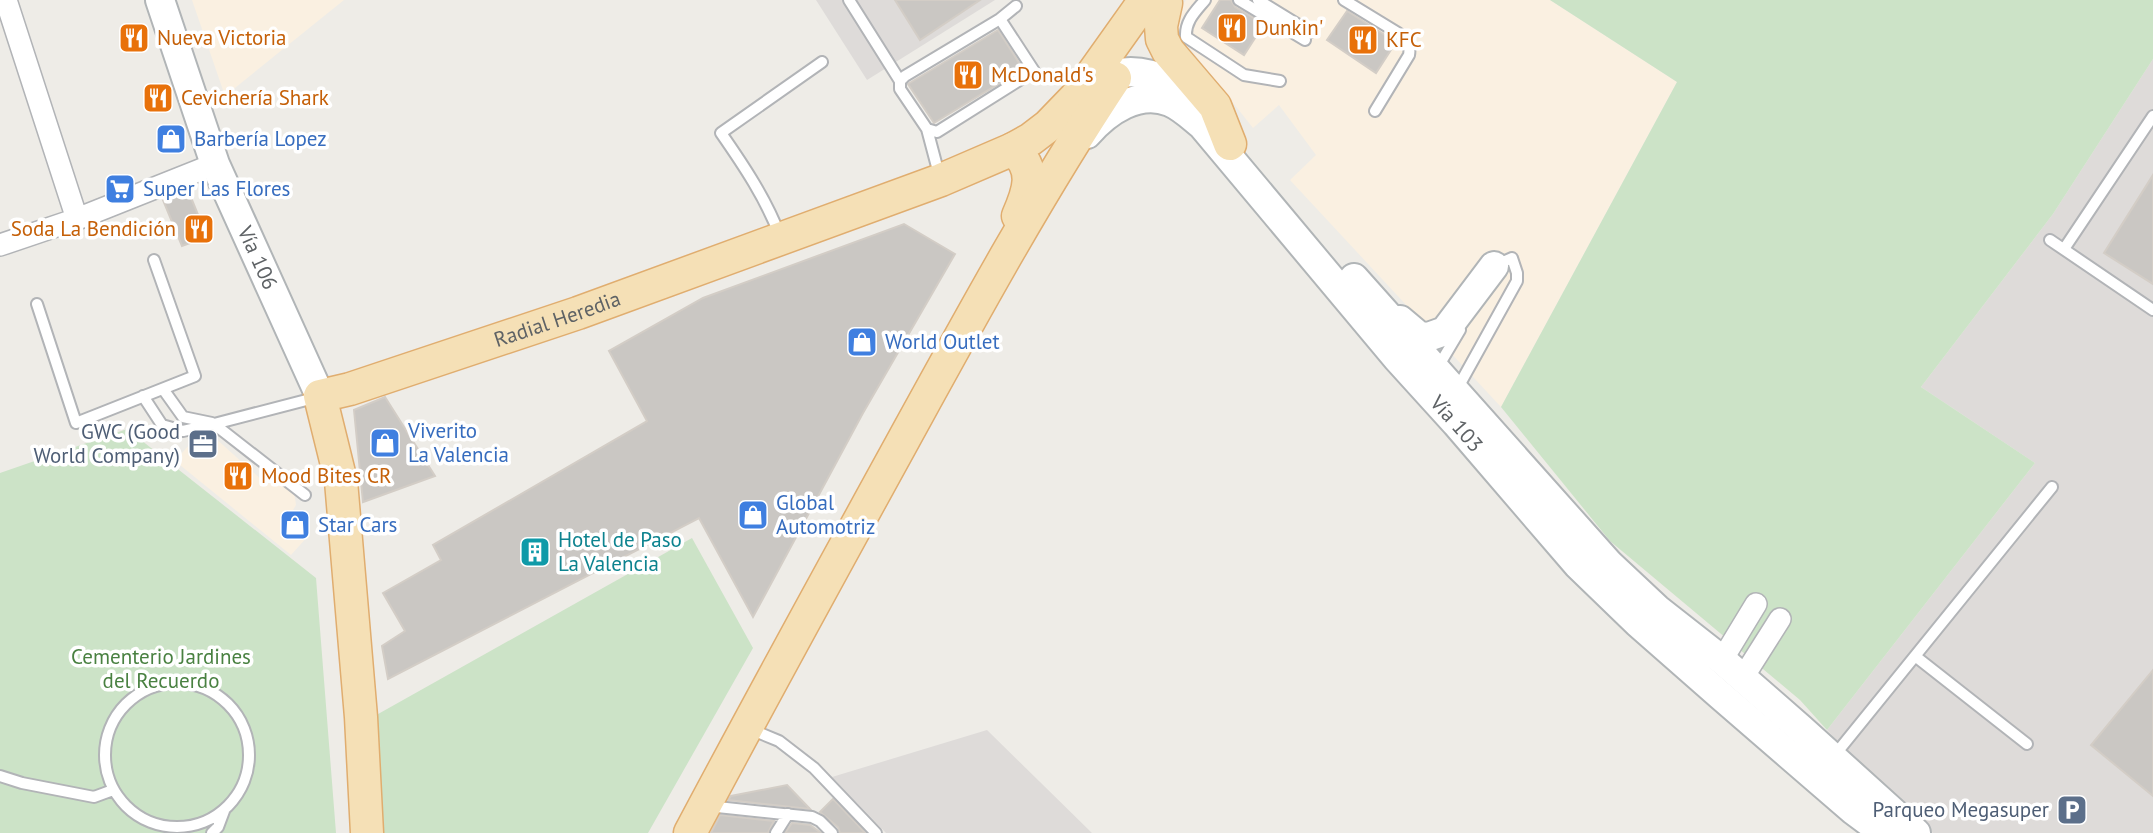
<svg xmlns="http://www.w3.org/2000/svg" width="2153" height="833" font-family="'PT Sans',sans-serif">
<rect width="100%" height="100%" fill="#eeece7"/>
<!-- commercial -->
<path fill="#faf0e1" d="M192 0H344L225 96Z
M1186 0H1550L1677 82 1501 407 1290 180 1316 155 1279 105 1253 128 1170 23Z
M204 428 264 482 272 474 294 492 296 505 293 510 307 522 309 535 291 555 175 461Z"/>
<!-- industrial -->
<path fill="#dedbd9" d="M816 0H995L867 80Z
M2153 59V833H1933L1891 799 1827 730 2035 463 1921 387 2053 214Z
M987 730 1092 833H886L832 777Z"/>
<!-- green -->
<path fill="#cce3c7" d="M1550 0H2153V59L2053 214 1921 387 2035 463 1827 730 1800 700 1610 541 1501 407 1677 82Z
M127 429 316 578 336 833H0V473Z
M692 538 753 648 648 833H381L371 718Z"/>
<!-- building -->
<path fill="#cac7c3" stroke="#d3cdc6" stroke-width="2" d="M895 0H980L920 40Z
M1220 0H1231L1235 7 1264 24 1244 55 1202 28Z
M1347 11 1396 42 1376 73 1327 40Z
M998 30 1023 69 934 123 908 84Z
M2153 175V284L2104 253Z
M185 192 190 195 207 237 182 246 163 200Z
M904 224 955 254 863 413 753 617 699 518 388 679 382 646 405 631 383 593 441 560 433 545 647 421 609 351 703 298Z
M385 397 435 476 363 502 354 410Z
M2153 670V796L2091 745Z
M787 785 810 809 728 800 731 796Z
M833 799 858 825 865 833H840L838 827 820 812Z
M720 815 774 821 768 833H711Z
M792 823 810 825 821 833H785Z"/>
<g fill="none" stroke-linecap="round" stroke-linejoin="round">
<!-- service casing -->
<g stroke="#b2b4b7" stroke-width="14">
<path id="service" d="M849 0 900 81V89L927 129 940 178
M1205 0C1195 12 1185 21 1186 37L1244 75 1280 81
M1239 0 1305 40
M1258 0 1310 32
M1344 0 1398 33C1406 40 1411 44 1409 55L1375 111
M1000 19 1016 6
M900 81 905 76 1000 19 1034 71 937 132 927 129
M780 236C766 199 744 166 721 133L822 62
M2050 240 2153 310
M2064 249 2153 116
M37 304 76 423 195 376 154 260
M1438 367 1460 330
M163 389 183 417 212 423
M1454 389 1461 382 1517 281V273L1512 258 1494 266
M143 396 162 425 183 431 214 424
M305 495 214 424 318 397
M1915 656 2027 744
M105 755a72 72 0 1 1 144 0a72 72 0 1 1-144 0Z
M750 729 779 741 814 768 876 833
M1834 756 2052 487
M0 776 22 783 94 797 113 790
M708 806 812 817 820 821 832 833
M212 833 218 827 224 811
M776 833 788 814"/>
</g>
<!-- minor casing -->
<g stroke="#b2b4b7" stroke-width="24">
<path id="minor" d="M6 0 77 219
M0 245 77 219 215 164
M1722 660 1756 604
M1742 679 1780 619"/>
</g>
<!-- secondary casing -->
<g stroke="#b1b5b7" stroke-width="32">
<g id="secondary">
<path id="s1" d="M160 0 215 164 320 396"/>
<path d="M1095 83C1128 61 1174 75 1199 105"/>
<path id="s2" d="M1087 134C1107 111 1139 89 1170 102 1182 107 1192 117 1202 125L1397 358 1456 423 1578 565 1638 623 1720 695 1853 810 1884 833"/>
<path d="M1354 278 1609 564 1657 609 1722 660 1801 729 1916 833"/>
<path d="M1400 320 1419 336 1428 337 1445 331 1494 266"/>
</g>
</g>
<!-- primary casing -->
<g stroke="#e0ad6f" stroke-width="35">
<g id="primary">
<path d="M1166 3 1161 26 1162 39 1168 51 1215 106 1230 144"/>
<path d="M1013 149C1037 169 1029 191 1018 216"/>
<path id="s3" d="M367 833 361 717 341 481 320 396 350 389 578 313 941 180 1013 149 1031 139 1048 126 1076 97 1145 0"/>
<path d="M690 833C760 701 832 570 904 439 971 317 1038 194 1115 78"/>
</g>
</g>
<!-- service -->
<use href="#service" stroke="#fff" stroke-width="10"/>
<!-- minor -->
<use href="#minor" stroke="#fff" stroke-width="21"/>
<!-- secondary -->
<use href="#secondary" stroke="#fff" stroke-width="28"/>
<!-- primary -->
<use href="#primary" stroke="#f5e0b6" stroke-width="32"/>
</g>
<!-- icons -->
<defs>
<g id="restaurant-square" transform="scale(1.575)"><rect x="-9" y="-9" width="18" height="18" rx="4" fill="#e8710a" stroke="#fff"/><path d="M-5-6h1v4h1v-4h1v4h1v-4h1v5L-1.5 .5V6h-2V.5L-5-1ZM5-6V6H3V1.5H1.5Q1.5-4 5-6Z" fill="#fff"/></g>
<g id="shop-square" transform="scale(1.575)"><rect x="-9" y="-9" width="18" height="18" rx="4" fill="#3f7fe0" stroke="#fff"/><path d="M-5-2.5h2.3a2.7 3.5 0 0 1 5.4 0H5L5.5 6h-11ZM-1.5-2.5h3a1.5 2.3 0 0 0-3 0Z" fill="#fff"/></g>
<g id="supermarket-square" transform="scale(1.575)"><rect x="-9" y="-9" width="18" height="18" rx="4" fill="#3f7fe0" stroke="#fff"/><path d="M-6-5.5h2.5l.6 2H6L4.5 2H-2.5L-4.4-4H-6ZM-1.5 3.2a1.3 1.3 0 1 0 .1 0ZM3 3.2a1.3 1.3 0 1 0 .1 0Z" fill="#fff"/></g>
<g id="office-square" transform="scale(1.575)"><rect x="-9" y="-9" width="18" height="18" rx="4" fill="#5c6f8a" stroke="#fff"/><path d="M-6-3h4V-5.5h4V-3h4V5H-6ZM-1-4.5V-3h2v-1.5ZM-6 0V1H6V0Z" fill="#fff"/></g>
<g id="building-square" transform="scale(1.575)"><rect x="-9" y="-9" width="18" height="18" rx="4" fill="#0f9aa8" stroke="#fff"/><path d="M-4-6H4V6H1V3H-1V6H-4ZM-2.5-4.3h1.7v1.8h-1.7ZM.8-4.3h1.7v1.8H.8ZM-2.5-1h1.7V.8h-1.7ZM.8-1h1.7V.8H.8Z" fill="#fff"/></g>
<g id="parking-square" transform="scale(1.575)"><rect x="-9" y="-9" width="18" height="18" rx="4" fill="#5c6f8a" stroke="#fff"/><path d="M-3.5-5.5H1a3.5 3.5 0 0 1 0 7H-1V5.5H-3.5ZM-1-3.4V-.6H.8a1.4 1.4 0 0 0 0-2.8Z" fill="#fff"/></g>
</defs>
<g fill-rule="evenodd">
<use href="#restaurant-square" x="1232" y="28"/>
<use href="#restaurant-square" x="134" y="38"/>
<use href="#restaurant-square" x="1363" y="40"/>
<use href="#restaurant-square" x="968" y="75"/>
<use href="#restaurant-square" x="158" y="98"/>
<use href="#shop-square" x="171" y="139"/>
<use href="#supermarket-square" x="120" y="189"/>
<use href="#restaurant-square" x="199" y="229"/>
<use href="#shop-square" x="862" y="342"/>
<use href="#shop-square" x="385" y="443"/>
<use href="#office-square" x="203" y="444"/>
<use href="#restaurant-square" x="238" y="476"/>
<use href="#shop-square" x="753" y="515"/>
<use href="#shop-square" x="295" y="525"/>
<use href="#building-square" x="535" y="552"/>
<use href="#parking-square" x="2072" y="810"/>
</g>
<g text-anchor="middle" stroke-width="7" stroke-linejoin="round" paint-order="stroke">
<!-- food labels -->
<g font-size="21" fill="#c56008" stroke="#fff" text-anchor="start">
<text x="1255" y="35">Dunkin'</text>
<text x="157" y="45">Nueva Victoria</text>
<text x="1386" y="47">KFC</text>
<text x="991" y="82">McDonald's</text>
<text x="181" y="105">Cevichería Shark</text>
<text x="176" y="236" text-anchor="end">Soda La Bendición</text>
<text x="261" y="483">Mood Bites CR</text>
</g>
<!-- shop labels -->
<g font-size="21" fill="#366cbe" stroke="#fff" text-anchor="start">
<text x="194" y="146">Barbería Lopez</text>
<text x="143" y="196">Super Las Flores</text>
<text x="885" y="349">World Outlet</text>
<text x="408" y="438">Viverito<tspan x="408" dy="24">La Valencia</tspan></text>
<text x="776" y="510">Global<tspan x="776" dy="24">Automotriz</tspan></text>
<text x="318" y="532">Star Cars</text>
</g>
<!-- street labels -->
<g font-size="21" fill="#5e6265" stroke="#fff">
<text dy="7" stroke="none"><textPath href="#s1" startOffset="276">Vía 106</textPath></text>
<text dy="7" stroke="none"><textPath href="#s3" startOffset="690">Radial Heredia</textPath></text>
<text dy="7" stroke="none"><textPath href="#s2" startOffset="527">Vía 103</textPath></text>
</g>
<!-- service labels -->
<g font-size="21" fill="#4e5e75" stroke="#fff" text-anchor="end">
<text x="180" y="439">GWC (Good<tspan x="180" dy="24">World Company)</tspan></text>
<text x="2049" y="817">Parqueo Megasuper</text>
</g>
<!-- culture labels -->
<g font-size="21" fill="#0d838f" stroke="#fff" text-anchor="start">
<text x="558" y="547">Hotel de Paso<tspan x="558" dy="24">La Valencia</tspan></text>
</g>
<!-- park labels -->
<g font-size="21" fill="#498141" stroke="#fff">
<text x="161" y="664">Cementerio Jardines<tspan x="161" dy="24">del Recuerdo</tspan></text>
</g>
</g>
</svg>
